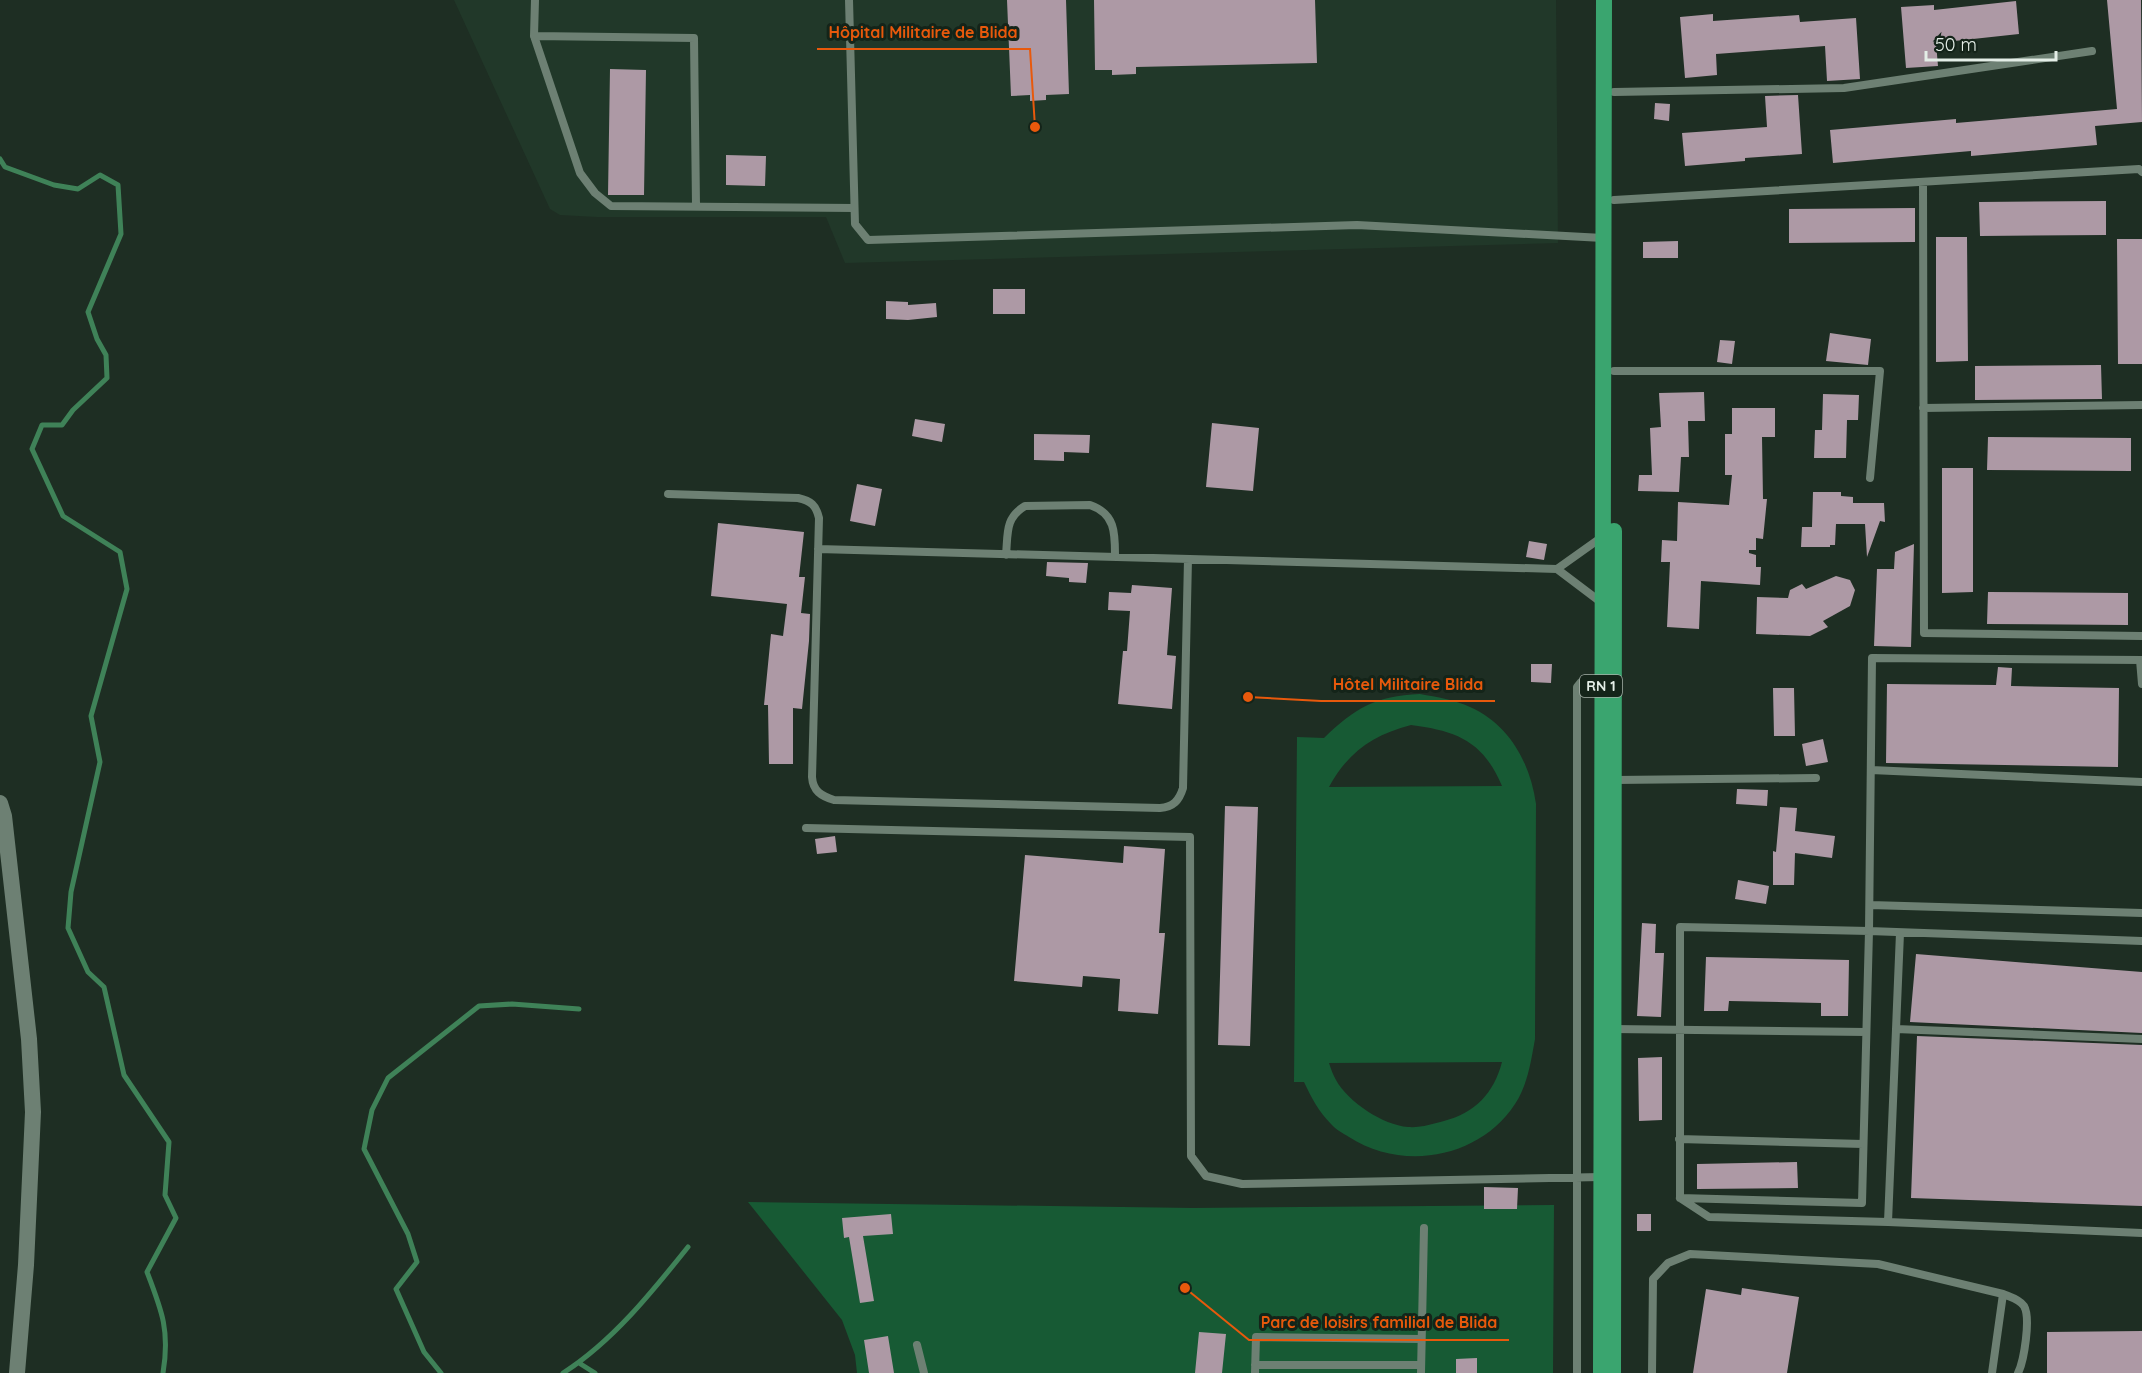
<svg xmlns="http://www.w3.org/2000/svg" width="2142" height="1373" font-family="Quicksand,sans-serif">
<rect width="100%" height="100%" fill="#1e2e23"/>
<!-- built -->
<path fill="#213829" d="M454 0H1556L1558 243 845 263 826 217H597L560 215 550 209Z"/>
<!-- green -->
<path fill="#175a34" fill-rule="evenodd" d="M1420 694C1437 697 1455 700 1470 707 1510 725 1530 763 1536 804L1535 1039C1531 1061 1528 1084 1515 1104 1480 1158 1403 1172 1349 1137 1343 1133 1336 1130 1331 1124 1319 1112 1311 1097 1304 1082H1294L1297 737 1324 738C1355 708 1375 696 1420 694ZM1411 725C1457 731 1483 741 1502 786L1329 787C1348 752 1373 735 1411 725ZM1502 1062C1494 1093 1475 1113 1444 1121 1433 1124 1420 1128 1408 1127 1383 1125 1348 1102 1336 1080 1333 1075 1331 1069 1329 1063Z
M748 1202 1193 1208 1554 1205 1553 1373H857L855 1355 842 1320Z"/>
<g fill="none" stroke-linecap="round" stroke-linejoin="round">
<!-- stream -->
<path stroke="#3f8258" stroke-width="5" d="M0 159 5 167 54 185 78 189 100 175 118 185 121 234 88 312 97 339 106 355 107 378 73 410 62 425H42L32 449 63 516 120 552 127 589 91 716 100 762 71 892 68 928 88 972 104 987 124 1075 169 1142 165 1195 176 1218 147 1272C162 1311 170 1331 163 1373
M579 1363 595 1373
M441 1373 424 1352 396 1289 417 1262 408 1234 364 1149 372 1110 388 1078 479 1006 512 1004 579 1009
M563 1373C612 1342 652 1292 688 1247"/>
</g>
<!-- building -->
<path fill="#ad99a5" d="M1007 0H1066L1069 94 1046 95V100L1030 101V95L1011 96Z
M1094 0H1315L1317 63 1136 67V74L1112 75V70H1095Z
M2107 0H2141L2142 122 2095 126 2097 145 1971 156V151L1833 163 1830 130 1956 119V123L2117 109Z
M2016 1 2019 34 1936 43 1938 66 1906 68 1901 7 1934 5V10Z
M1713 14V21L1799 15 1800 22 1856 18 1860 79 1827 81 1825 46 1716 54 1717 75 1685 78 1680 17Z
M610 69 646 70 644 195H608Z
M1798 95 1802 154 1745 158V161L1685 166 1682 133 1767 127 1765 96Z
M1655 103 1670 104 1669 121 1654 119Z
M726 155 766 156 765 186 726 185Z
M2106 201V235L1980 236 1979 202Z
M1915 208V242L1789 243V209Z
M1936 237H1967L1968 361 1936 362Z
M2117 239H2142V364H2118Z
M1678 241V258H1643V242Z
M993 289H1025V314H993Z
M886 301 908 302V305L936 303 937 317 908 320 886 319Z
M1830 333 1871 339 1868 365 1826 361Z
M1720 340 1735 341 1732 364 1717 362Z
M2101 365 2102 399 1975 400V366Z
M1704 392 1705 421H1688L1689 457H1681L1679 492 1638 491 1639 475H1652L1650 428 1661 427 1659 393Z
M1823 394 1859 395 1858 420H1847L1846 458H1814L1815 430H1822Z
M1732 408H1775V437H1762L1763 499H1767L1763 539 1756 538V550H1749V553L1756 555V567H1761L1760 585 1701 581 1699 629 1667 627 1670 562H1661L1662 540 1677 541 1678 502 1729 505 1732 475H1725V434H1732Z
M915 419 945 424 942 442 912 436Z
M1212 423 1259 428 1253 491 1206 487Z
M1034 434 1090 435 1089 453 1064 452V461L1034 460Z
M1988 437 2131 438V471L1987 470Z
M1942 468H1973V592L1942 593Z
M857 484 882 489 875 526 850 521Z
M1813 492H1841V496L1853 497V503H1884L1885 522 1880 521 1867 557 1865 524H1836L1835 545H1830V547H1801L1802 527H1812Z
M718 523 804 532 799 577H805L801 613 810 614 809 641 802 709 793 708V764H769L768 705H764L771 634 783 636 787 604 711 596Z
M1529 541 1547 544 1544 560 1526 557Z
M1914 544 1911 647 1874 646 1877 569H1894L1895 552Z
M1047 562 1088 563 1086 583 1069 582V578L1046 576Z
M1836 576 1850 580 1855 590 1850 606 1823 621 1828 627 1810 636 1756 634 1757 597 1788 598 1790 590 1802 584 1806 589Z
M1132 585 1172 588 1167 655 1176 656 1172 709 1118 704 1123 651H1127L1130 611 1108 610 1109 592 1131 593Z
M1988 592 2128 593V625L1987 624Z
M1531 664H1552L1551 683 1531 682Z
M1998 667 2012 668 2011 686 2119 688 2118 767 1886 763 1887 684 1996 685Z
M1773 688H1794L1795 736H1774Z
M1823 739 1828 762 1806 766 1802 744Z
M1737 789 1768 790 1767 806 1736 804Z
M1225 806 1258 807 1250 1046 1218 1045Z
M1780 807 1797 808 1795 831 1835 836 1832 858 1795 853 1794 885H1773V851L1776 852Z
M835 836 837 852 817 854 815 839Z
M1124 846 1165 849 1159 933H1165L1158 1014 1118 1011 1120 979 1083 976 1082 987 1014 981 1025 855 1123 863Z
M1738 880 1769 886 1766 904 1735 899Z
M1642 923 1656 924 1655 953H1664L1661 1017 1637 1016Z
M1916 954 2142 972V1033L1910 1022Z
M1706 957 1849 960 1848 1016H1821V1003L1729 1001 1728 1011H1704Z
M1917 1036 2142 1045V1206L1911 1198Z
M1662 1057V1120L1639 1121 1638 1058Z
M1797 1162 1798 1188 1697 1189V1164Z
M1484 1187 1518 1188 1517 1209H1484Z
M891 1214 893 1234 863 1236 874 1301 860 1303 849 1237 844 1238 842 1218Z
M1637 1214H1651V1231H1637Z
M1742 1288 1799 1297 1787 1373H1693L1706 1289 1741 1295Z
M2142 1331V1373H2047V1332Z
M1199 1332 1226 1334 1222 1373H1195Z
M888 1336 894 1373H869L864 1340Z
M1477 1358V1373H1456V1359Z"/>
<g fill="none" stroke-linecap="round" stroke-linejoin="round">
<!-- service -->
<path stroke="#6d8073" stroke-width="8" d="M535 0 534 36 580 173 595 193 611 206 854 208
M849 0 855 224 868 240 1357 225 1603 238
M534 36 694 38 696 206
M1614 92 1844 88 2092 51
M1923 182 1924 633 2142 636
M1614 200 2139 169 2142 172
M1614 371H1880L1870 478
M1923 408 2142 405
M668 494 798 498C811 501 816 505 819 518L812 777C813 791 821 796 834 800L1160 808C1173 807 1179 801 1183 788L1188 559
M818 549 1557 569 1602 537
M1006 555C1008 533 1005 518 1025 506L1090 505C1116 514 1115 534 1115 557
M1557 569 1602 603
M2140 660 2142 684
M1871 770 2142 782
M1614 780 1816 778
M806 828 1190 837 1191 1156 1206 1176 1242 1184 1601 1177
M1870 905 2142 913
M1613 1029 1866 1032
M1896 1029 2142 1039
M1679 1139 1863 1144
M1680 1198 1862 1203 1869 931 1872 658 2142 660
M1680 1198V927L1869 931 2142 941
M1680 1198 1709 1217 1888 1222 2142 1233
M1888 1222 1900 933
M917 1345 924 1373
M1255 1365H1421
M1255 1373 1256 1337 1421 1339
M1421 1373 1424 1228
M1577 1373V687L1581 682 1601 684
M1652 1373 1653 1279 1668 1263 1690 1254 1878 1264 2003 1294C2010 1297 2019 1299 2024 1306 2031 1318 2024 1361 2018 1373
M1992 1373 2003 1294"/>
<!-- tertiary -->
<path stroke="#6d8073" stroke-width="16" d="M0 803 4 816 29 1039 33 1112 26 1265 17 1373"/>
<!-- primary -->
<path stroke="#3aa56f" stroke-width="16" d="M1601 1373 1604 0
M1613 1373 1614 531"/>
</g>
<g text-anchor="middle" stroke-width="6" stroke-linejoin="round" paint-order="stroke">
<!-- shield labels -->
<rect fill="#142419" stroke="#a6b1a9" stroke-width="1.5" x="1580" y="675" width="42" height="22" rx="4.5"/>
<g font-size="14" font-weight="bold" fill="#e4eee7">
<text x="1601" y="691">RN 1</text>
</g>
</g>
<!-- callouts -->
<path fill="none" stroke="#e8590c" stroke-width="2" d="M1035 127L1030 49H817M1248 697L1321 701H1495M1185 1288L1249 1340H1509"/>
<g fill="#e8590c" stroke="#142419" stroke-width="2">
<circle cx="1035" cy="127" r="6"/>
<circle cx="1248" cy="697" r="6"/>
<circle cx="1185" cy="1288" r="6"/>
</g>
<g font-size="16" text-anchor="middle" font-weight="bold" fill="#e8590c" stroke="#142419" stroke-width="6" stroke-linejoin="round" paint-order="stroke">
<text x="923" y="38">Hôpital Militaire de Blida</text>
<text x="1408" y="690">Hôtel Militaire Blida</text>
<text x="1379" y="1328">Parc de loisirs familial de Blida</text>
</g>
<!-- scale -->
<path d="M1926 51v9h130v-9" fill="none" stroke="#e4eee7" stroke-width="3"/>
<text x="1935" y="51" font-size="18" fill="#e4eee7" stroke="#142419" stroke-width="4.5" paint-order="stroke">50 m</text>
</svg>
